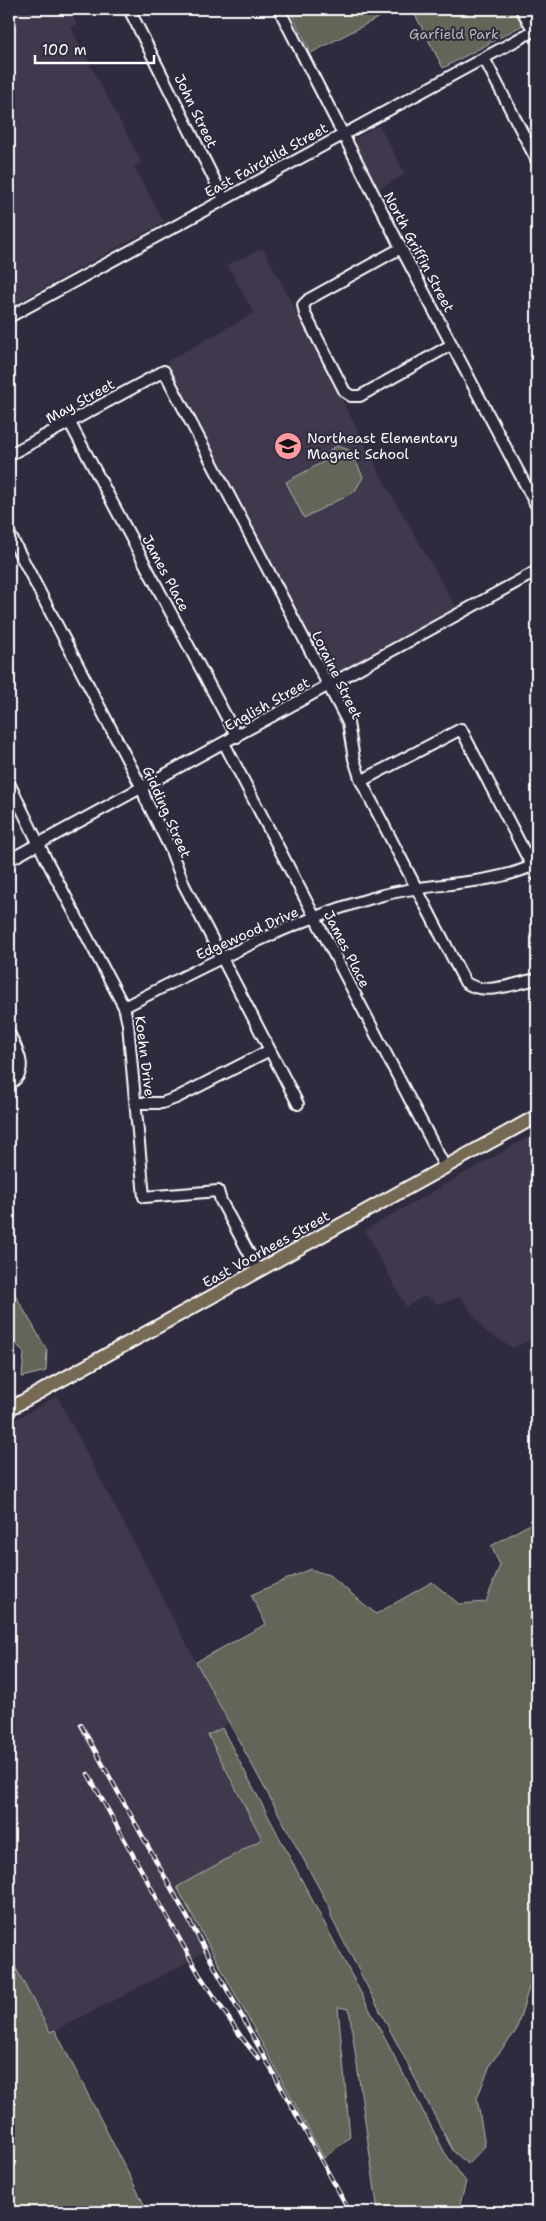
<svg xmlns="http://www.w3.org/2000/svg" width="546" height="2221" font-family="'Shantell Sans',sans-serif">
<rect width="100%" height="100%" fill="#2f2a3d"/>
<filter id="ink" filterUnits="userSpaceOnUse"><feTurbulence type="fractalNoise" baseFrequency=".02" numOctaves="2"/><feDisplacementMap in="SourceGraphic" scale="10" xChannelSelector="R" yChannelSelector="G"/><feConvolveMatrix kernelMatrix="1 2 1 2 8 2 1 2 1" color-interpolation-filters="sRGB"/></filter>
<g filter="url(#ink)">
<!-- built -->
<path fill="#41394e" d="M15 9H68L77 24 71 28 142 163 134 167 164 222 9 307V13Z
M379 125 405 174 379 189 356 145 355 139Z
M263 248 386 485 456 607 331 676 166 362 254 313 227 265Z
M537 1132V1337L513 1348 486 1332 460 1297 439 1304 424 1296 406 1307 365 1230Z
M57 1396 228 1723 208 1736 262 1839 177 1887 210 1948 177 1968 50 2033 14 1965 9 1968V1423Z"/>
<!-- green -->
<path fill="#626658" stroke="#b0b2ac" d="M289 9H395L311 53Z
M412 9H514L523 25 443 68Z
M338 446 349 450 351 460H355L363 477 355 491 304 518 286 482 323 462 331 449Z
M9 1284 47 1350 46 1371 22 1377 24 1352 9 1337Z
M537 1520V1961L516 2031 491 2063 477 2098 485 2146 468 2164 453 2151 331 1917V1910L196 1662 266 1624 251 1595 310 1569 329 1575 376 1614 432 1582 459 1604 486 1602 500 1565 491 1546Z
M222 1728 445 2153 466 2182 458 2212H378L349 2009 338 2007 350 2137 324 2158 177 1887 262 1839 208 1735Z
M14 1965 50 2032 55 2030 145 2206V2212H9V1968Z"/>
<g fill="none" stroke-linecap="round" stroke-linejoin="round">
<!-- minor casing -->
<g stroke="#fff" stroke-width="14">
<path id="minor" d="M129 9 224 199
M279 9 401 248 537 507
M521 9 534 31
M484 58 537 161
M401 248 309 299 303 305 305 314 345 392 351 396H360L451 345
M9 317 537 29
M70 423 237 737
M9 455 164 371 348 723 354 759 361 781 465 982C484 997 515 983 537 979
M9 533 142 788 146 800 170 848 184 885 298 1104
M224 743 445 1167
M361 781 461 729 537 876
M9 783 46 859 124 1007 128 1024 144 1197 218 1191 221 1201 258 1270
M9 860 537 571
M124 1007C206 965 293 919 383 895 431 882 487 886 532 866
M9 1033C17 1049 31 1072 9 1084
M137 1103H162L176 1098 270 1050"/>
</g>
<!-- major casing -->
<g stroke="#fff" stroke-width="16">
<path id="major" d="M9 1409 537 1116"/>
</g>
<!-- minor -->
<use href="#minor" stroke="#2f2a3d" stroke-width="10"/>
<!-- major -->
<use href="#major" stroke="#766a54" stroke-width="12"/>
<!-- rail casing -->
<g stroke="#fff" stroke-width="4.5">
<path id="rail" d="M81 1725 350 2212
M88 1774 199 1974 242 2038 259 2059"/>
</g>
<!-- rail -->
<use href="#rail" stroke="#2f2a3d" stroke-width="2.5" stroke-dasharray="8" stroke-linecap="butt"/>
</g>
</g>
<!-- icons -->
<defs>
<g id="school-disc" transform="scale(1.4375)"><circle r="9.5" fill="#ff9aa2" stroke="#2f2a3d"/><path d="M0-5L7-2L0 1L-7-2ZM-4 1L0 2.5L4 1V4Q0 6-4 4Z" fill="#111"/></g>
</defs>
<g fill-rule="evenodd">
<use href="#school-disc" x="288" y="446"/>
</g>
<g text-anchor="middle" stroke-width="4" stroke-linejoin="round" paint-order="stroke">
<!-- park labels -->
<g font-size="14" fill="#b8bab4" stroke="#2f2a3d">
<text x="454" y="39">Garfield Park</text>
</g>
<!-- street labels -->
<g font-size="14" fill="#fff" stroke="#2f2a3d">
<text transform="translate(196 111) rotate(64)" y="5">John Street</text>
<text transform="translate(266 160) rotate(-29)" y="5">East Fairchild Street</text>
<text transform="translate(419 252) rotate(62)" y="5">North Griffin Street</text>
<text transform="translate(80 401) rotate(-29)" y="5">May Street</text>
<text transform="translate(166 573) rotate(62)" y="5">James Place</text>
<text transform="translate(337 675) rotate(64)" y="5">Loraine Street</text>
<text transform="translate(267 704) rotate(-29)" y="5">English Street</text>
<text transform="translate(167 812) rotate(66)" y="5">Gidding Street</text>
<text transform="translate(247 933) rotate(-24)" y="5">Edgewood Drive</text>
<text transform="translate(347 949) rotate(63)" y="5">James Place</text>
<text transform="translate(145 1056) rotate(83)" y="5">Koehn Drive</text>
<text transform="translate(266 1249) rotate(-29)" y="5">East Voorhees Street</text>
</g>
<!-- poi labels -->
<g font-size="14" fill="#fff" stroke="#2f2a3d" text-anchor="start">
<text x="307" y="443">Northeast Elementary<tspan x="307" dy="16">Magnet School</tspan></text>
</g>
</g>
<!-- margin -->
<rect width="546" height="2221" fill="none" stroke="#2f2a3d" stroke-width="30"/>
<rect x="15" y="15" width="516" height="2191" fill="none" stroke="#fff" stroke-width="2" filter="url(#ink)"/>
<!-- scale -->
<path d="M35 55v8h119v-8" fill="none" stroke="#ffffff" stroke-width="2.5"/>
<text x="42" y="55" font-size="15" fill="#ffffff" stroke="#2f2a3d" stroke-width="4" paint-order="stroke">100 m</text>
</svg>
